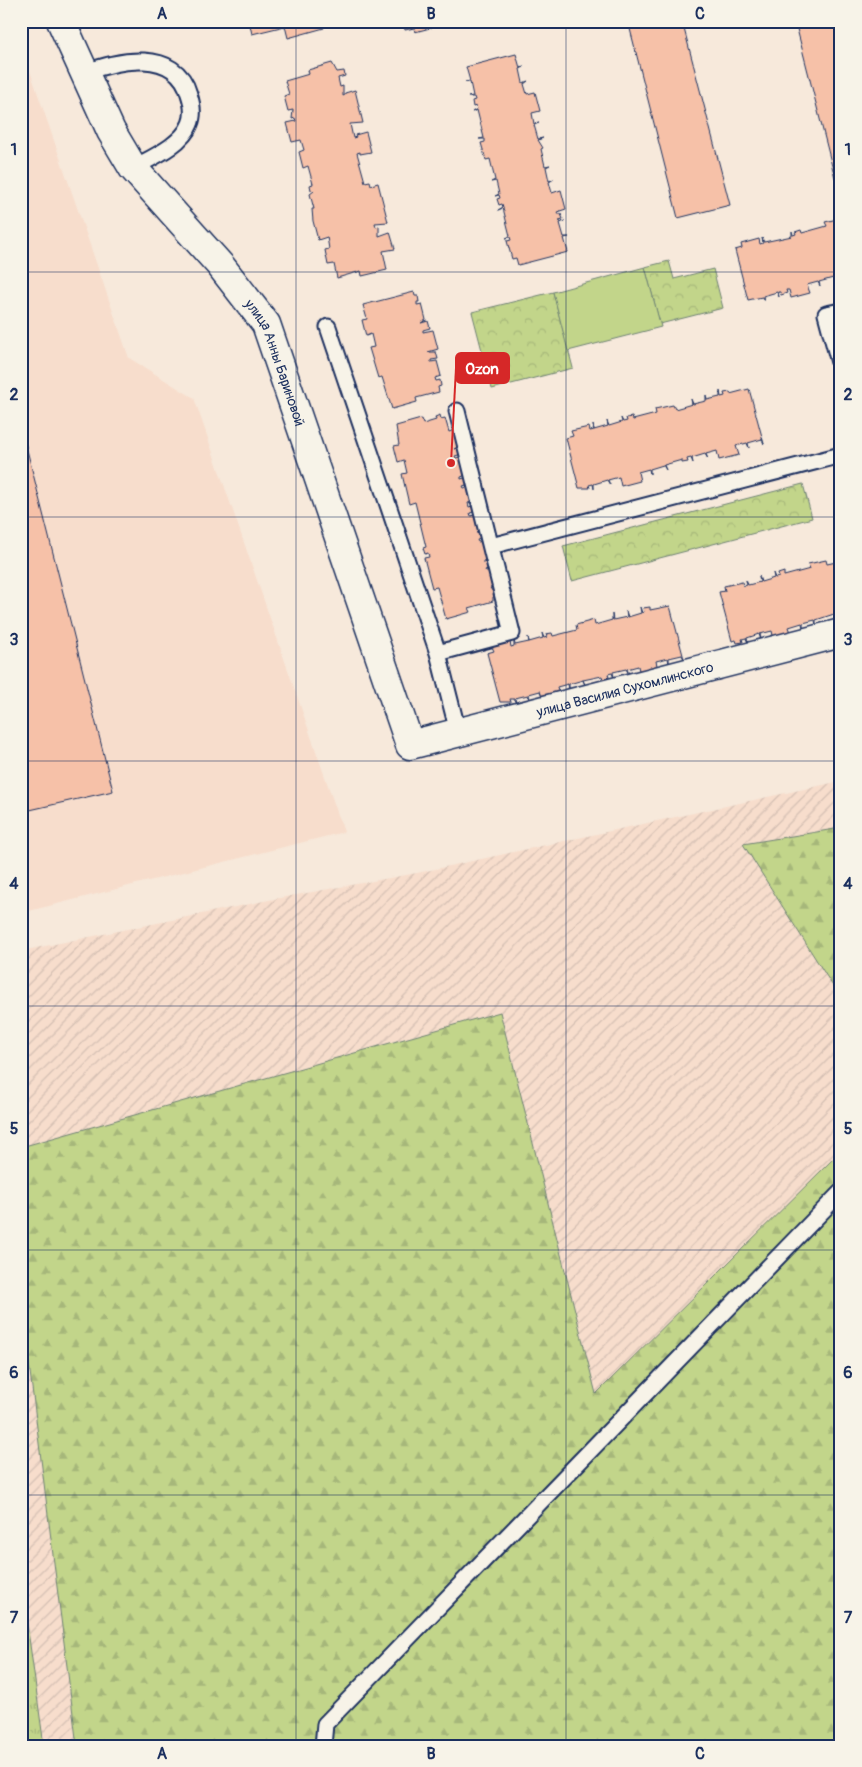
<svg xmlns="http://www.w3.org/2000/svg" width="862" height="1767" font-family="Pangolin,sans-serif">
<defs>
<pattern id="industrial-furrows" width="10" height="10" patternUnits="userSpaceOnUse" patternTransform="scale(1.25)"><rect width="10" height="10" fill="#f7ddcc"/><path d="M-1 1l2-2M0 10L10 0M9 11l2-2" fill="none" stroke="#d3beb2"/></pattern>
<pattern id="grass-tufts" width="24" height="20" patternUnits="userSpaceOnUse" patternTransform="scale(1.25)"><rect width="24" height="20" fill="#c2d58a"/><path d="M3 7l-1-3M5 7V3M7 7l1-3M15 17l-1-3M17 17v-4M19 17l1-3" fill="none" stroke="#a6b77a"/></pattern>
<pattern id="forest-firs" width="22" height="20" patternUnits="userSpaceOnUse" patternTransform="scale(1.25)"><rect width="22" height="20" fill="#c2d58a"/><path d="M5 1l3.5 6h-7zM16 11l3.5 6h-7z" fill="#a6b77a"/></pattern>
<pattern id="park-crowns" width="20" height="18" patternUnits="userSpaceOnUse" patternTransform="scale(1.25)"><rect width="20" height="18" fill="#c2d58a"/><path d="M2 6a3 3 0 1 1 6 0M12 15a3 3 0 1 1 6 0" fill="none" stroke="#a6b77a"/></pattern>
</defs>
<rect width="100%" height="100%" fill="#f7e9db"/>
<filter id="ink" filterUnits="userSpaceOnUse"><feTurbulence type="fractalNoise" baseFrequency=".02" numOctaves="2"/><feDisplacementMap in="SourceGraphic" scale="10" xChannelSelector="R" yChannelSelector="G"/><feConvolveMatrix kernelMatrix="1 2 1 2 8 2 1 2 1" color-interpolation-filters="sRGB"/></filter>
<g filter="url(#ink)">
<!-- built -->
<path fill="#f7ddcc" d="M21 45 129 358 194 398 344 832 21 913Z"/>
<!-- industrial -->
<path fill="url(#industrial-furrows)" d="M841 781V1746H21V951L274 899 417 873Z"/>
<!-- grass -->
<path fill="url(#grass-tufts)" stroke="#6e8274" d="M21 1580 44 1746H21Z"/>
<!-- forest -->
<path fill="url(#forest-firs)" stroke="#6e8274" d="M841 828V999L743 844Z
M500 1012 596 1394 841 1151V1746H77L21 1300V1147Z"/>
<!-- park -->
<path fill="url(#park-crowns)" stroke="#6e8274" d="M669 261 674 279 713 269 723 308 660 324 645 267Z
M553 292 573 368 492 389 472 312Z
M803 484 812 518 572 581 563 546Z"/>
<!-- pitch -->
<path fill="#c2d58a" stroke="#6e8274" d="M645 267 661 327 568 351 553 292Z"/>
<!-- building -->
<path fill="#f6c1a8" stroke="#1b2f5e" d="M249 21H322L324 28 288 38 285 26 252 34Z
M403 21H438L433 22 434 27 415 32 414 28 405 30Z
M628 21H682L730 205 678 218Z
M795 21H841V177L835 178Z
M516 54 520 68 524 67 520 69 523 83 528 81 524 84 527 94 535 92 540 111 532 113 534 124 539 123 534 125 538 139 543 138 538 140 543 148 541 149 545 166 550 165 546 167 549 181 554 179 549 182 552 193 561 190 566 209 557 212 558 214H561L563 219 559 220 560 222 565 221 560 223 564 237H569L564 238 568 252 518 265 516 258 512 259 507 241 511 240 510 237 506 238 510 236 503 208 498 210 503 207 502 204 499 205 497 199 500 198 499 195 495 196 499 194 496 181 491 182 495 180 490 159 486 160 481 143 485 142V139H479L484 138 477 110 472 112 477 109 476 106 473 107 472 101 475 100 474 97H468L473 96 470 82H465L470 81 466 67Z
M332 63 337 72 344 71 345 76 338 78 340 87 343 86V96L345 95V93L355 90 363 123 350 124 353 138 356 137 355 135 366 132 371 152 360 154V152L357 153 365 182 370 181 371 185 378 183 388 222 375 223 376 227 379 226V236L390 232 395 249 383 251 387 270 362 276 361 271 337 278 334 264 328 265 325 250 329 249 327 237 318 240 313 221 312 209H314L310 194 314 191 311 190 310 185 313 184 308 166 303 168 299 152 304 150 301 140 292 142 287 123 296 121 295 118 292 119 293 110 288 111 284 96 289 94 285 81 309 74 308 70Z
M841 218V276L834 278 835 283 833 278 819 282 820 286 818 282 807 285 810 293 791 298 789 290H786L787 293 781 295 780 292H778L779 297 777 292 763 296 764 301 762 297 748 300 735 250 742 248 741 244 759 239 760 244 763 243 762 238 764 242 792 236V231L793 235 796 234 795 232 801 230 802 233 827 226 825 222Z
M414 292 415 296H418L419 302H417V305L422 304 426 320 421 323 428 321 430 328 423 330V332L433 330 438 349 428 352H436L438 359 431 360V362L437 361 441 376 435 378 436 381 440 380 441 386 438 387 439 392 416 398 417 402 392 409 382 377 378 378 369 348 374 347 371 334 366 336 362 320 367 319 363 305Z
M749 389 764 444 762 439 748 443 749 448 747 443 736 446 739 455 719 460 717 451 706 454 708 459 705 454 692 458 693 463 691 458 687 459 688 462 682 463V460L664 465 666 470 663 465 650 469V474L649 469 638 472 640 481 621 486 619 477 608 480 610 485 607 480 594 484V489L593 484 589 485 590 488H579L566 438 573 436 571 431 589 427 590 431 594 430 593 425 594 430 608 426 607 421 609 426 622 422 621 418 623 422 627 421 626 418 632 417 633 420 656 414 655 409 673 405 675 409 692 404 691 399 693 404 706 401V395L707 400 720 397V391L721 397 725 396 724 393 730 392V394Z
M440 415 441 419 445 418 449 432 454 430 459 446 454 449 460 447 462 454 455 456 456 458 464 456 469 474 461 477V479L468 477 470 484 463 486 464 488 469 487 473 502 468 503 469 507 472 506 474 512 470 513 471 516 477 514 481 530 476 533 483 531 485 538 477 540 478 542 487 540 492 559 483 561V563L489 561 491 568 485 570 486 572 491 571 495 586 490 588 496 596 493 597V601L469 608 471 612 446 619 437 587 432 588 424 558 429 557 428 553 425 554 423 548 426 547 415 502 409 504 402 474 407 473 404 460 398 462 394 446 399 445 396 426 421 419 423 424 436 420 435 417Z
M21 426 113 791 21 812Z
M826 560 827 564 841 561V617L835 618 834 614 816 620V625L815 620 803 623V628L802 623 789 627 792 635 774 640 772 631 760 634 761 640 759 634 747 638 748 643 746 638 742 639 743 642 737 643 736 640 732 641 719 592 725 591 724 586 742 582 743 586 747 585 746 580 748 585 760 582 759 576 761 582 774 578 773 573 775 578 779 577 778 574 784 572V576L810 569 808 564Z
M670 606 684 659 682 655 669 658V663L668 658 656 661 658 670 640 675 638 666 627 669 629 674 626 669 613 672 614 678 612 673 608 674 609 677 603 679 602 676 583 680 585 685 583 680 569 684V689L568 684 557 687 560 696 543 700 540 691 529 694 530 700 528 695 515 698 516 704 514 699H510L511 702H500L487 653 494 651 492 647 510 642 511 647 514 646V640L515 645 529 642 528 637 529 642 543 638 542 633 544 638 547 637 546 634 552 633 553 636 577 630 576 625 594 620 595 625 612 620V614L613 620 627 617 626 611 628 617 641 613 640 607 642 613 644 612 643 608 650 607V610Z"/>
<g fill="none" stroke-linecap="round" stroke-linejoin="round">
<!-- service casing -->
<g stroke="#1b2f5e" stroke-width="19">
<path id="service" d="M84 73C117 60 176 47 189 94 192 103 194 115 190 124 182 145 151 158 133 168
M841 311 826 314 841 370
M328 327 438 653 458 732
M491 546 841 455
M438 653 512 633 457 411
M323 1746 325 1724 841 1192"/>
</g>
<!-- minor casing -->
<g stroke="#1b2f5e" stroke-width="31">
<g id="minor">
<path id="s1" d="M61 21 111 131 133 168 220 265 266 324 410 745 841 633"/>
</g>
</g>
<!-- service -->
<use href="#service" stroke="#f7f3e8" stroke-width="15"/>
<!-- minor -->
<use href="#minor" stroke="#f7f3e8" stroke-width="28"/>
</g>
</g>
<!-- grid -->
<path fill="none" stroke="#1b2f5e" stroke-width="1" stroke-opacity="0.55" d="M296 21V1746M566 21V1746M21 272H841M21 517H841M21 761H841M21 1006H841M21 1250H841M21 1495H841"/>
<g text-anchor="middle" stroke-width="5" stroke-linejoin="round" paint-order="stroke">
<!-- street labels -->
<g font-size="14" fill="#1b2f5e" stroke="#f7f3e8">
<text dy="5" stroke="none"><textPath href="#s1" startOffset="408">улица Анны Бариновой</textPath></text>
<text dy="5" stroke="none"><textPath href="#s1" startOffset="1036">улица Василия Сухомлинского</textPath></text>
</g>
</g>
<!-- callouts -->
<path fill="none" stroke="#d62828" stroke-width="2" d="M451 463L456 368"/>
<circle fill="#d62828" stroke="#f7f3e8" stroke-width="2" cx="451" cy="463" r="5"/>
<rect fill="#d62828" stroke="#d62828" stroke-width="2" x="456" y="353" width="53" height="30" rx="5"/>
<g font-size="15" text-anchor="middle" font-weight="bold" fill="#fff">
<text x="482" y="374">Ozon</text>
</g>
<!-- margin -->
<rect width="862" height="1767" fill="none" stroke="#f7f3e8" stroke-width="55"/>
<rect x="28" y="28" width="806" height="1712" fill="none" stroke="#1b2f5e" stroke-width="2"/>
<g font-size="16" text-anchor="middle" font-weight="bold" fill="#1b2f5e">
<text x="162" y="19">A</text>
<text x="431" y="19">B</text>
<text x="700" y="19">C</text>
<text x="14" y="155">1</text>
<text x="848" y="155">1</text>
<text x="14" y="400">2</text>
<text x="848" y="400">2</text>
<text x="14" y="645">3</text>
<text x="848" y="645">3</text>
<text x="14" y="889">4</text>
<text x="848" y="889">4</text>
<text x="14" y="1134">5</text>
<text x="848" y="1134">5</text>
<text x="14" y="1378">6</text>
<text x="848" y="1378">6</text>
<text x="14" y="1623">7</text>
<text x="848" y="1623">7</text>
<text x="162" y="1759">A</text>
<text x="431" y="1759">B</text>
<text x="700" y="1759">C</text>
</g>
</svg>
